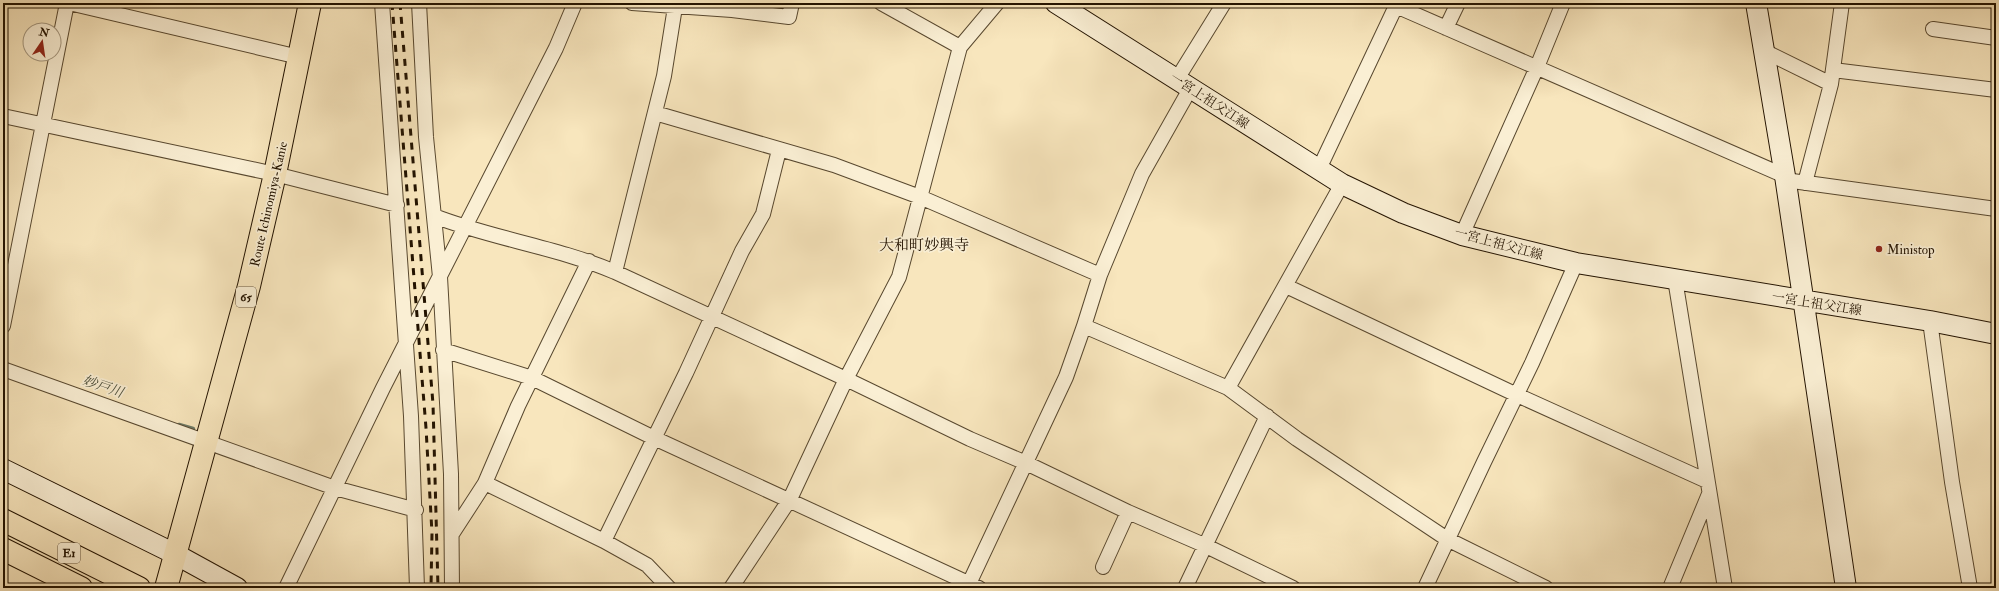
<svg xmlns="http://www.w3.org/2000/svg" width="1999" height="591" font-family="'IM FELL Double Pica','Noto Serif JP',serif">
<rect width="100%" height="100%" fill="#f8e6bd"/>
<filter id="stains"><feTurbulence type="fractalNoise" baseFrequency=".005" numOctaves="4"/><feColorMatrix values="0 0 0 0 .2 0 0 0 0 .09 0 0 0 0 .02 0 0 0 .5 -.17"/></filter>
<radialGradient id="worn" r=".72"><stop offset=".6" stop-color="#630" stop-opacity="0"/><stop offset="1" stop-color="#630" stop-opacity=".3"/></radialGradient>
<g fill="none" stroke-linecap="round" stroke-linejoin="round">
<!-- stream -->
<path stroke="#6d7b67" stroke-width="4.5" d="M179 425 193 429"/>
<!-- street casing -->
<g stroke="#58482f" stroke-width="16">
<path id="street" d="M69 3 299 57
M382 3 411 416 417 588
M419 3 426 137 440 277 451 474 452 588
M632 3 732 10 789 17 792 3
M881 3 960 47
M1446 28 1458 3
M1933 29 1996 38
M1764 51 1831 84
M1833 70 1996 90
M1177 79 1224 3
M655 113 834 165 920 197 1100 275
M3 116 275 174 397 205
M1319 169 1396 6 1785 176
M1785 180 1996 209
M1805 183 1831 84 1842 3
M434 216C493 239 557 247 615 272L846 379 970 439 1026 463 1128 512 1204 545 1293 588
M1462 235 1537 67 1563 3
M615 272 664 76 675 7
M1675 279 1725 588
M1286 286 1517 395 1707 481
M1930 321 1952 482 1970 588
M3 326 67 3
M1084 326 1100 275 1142 174 1190 89
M443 350 532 378 654 438 979 588
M3 369 335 488 416 510
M1228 388 1342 184
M485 483 604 541 647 565 669 588
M452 534 485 483 518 406 589 261
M604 541 686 373 742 251 763 214 779 150
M1103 567 1128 512
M286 588 383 388 556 48 575 3
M731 588 790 499 846 379 899 277 960 47 997 3
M967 588 1066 377 1084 326 1228 388 1297 439 1447 539 1546 588
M1185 588 1267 416
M1425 588 1484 462 1532 363 1576 263
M1670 588 1709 494"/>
</g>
<!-- secondary casing -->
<g stroke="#231300" stroke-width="22">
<path id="secondary" d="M1056 3 1342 184 1403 213 1462 235 1576 263 1930 321 1996 334
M1756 3 1785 176 1846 588
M3 469 175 554 237 588"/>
</g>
<!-- primary casing -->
<g stroke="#231300" stroke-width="24">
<path id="primary" d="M166 588 249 286 275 174 310 3"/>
</g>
<!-- highway casing -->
<g stroke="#231300" stroke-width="24">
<path id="highway" d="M3 520 139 588
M3 549 81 588"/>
</g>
<!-- street -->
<use href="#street" stroke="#faefd4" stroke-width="14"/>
<!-- secondary -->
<use href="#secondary" stroke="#faefd4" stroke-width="20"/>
<!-- primary -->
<use href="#primary" stroke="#f8e6bd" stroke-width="22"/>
<!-- highway -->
<use href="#highway" stroke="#f8e6bd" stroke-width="22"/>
<!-- rail -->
<path stroke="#231300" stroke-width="3" stroke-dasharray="7 7" stroke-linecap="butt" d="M392 3 426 428 432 533 431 588
M400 3 433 404 438 588"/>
</g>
<!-- markers -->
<circle fill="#8f2418" stroke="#faefd4" stroke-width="1.5" cx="1879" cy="249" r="4"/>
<g text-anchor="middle" stroke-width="3.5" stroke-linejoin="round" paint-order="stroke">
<!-- shield labels -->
<g fill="#faefd4" stroke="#645540" stroke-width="1">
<rect x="236" y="287" width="20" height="20" rx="3"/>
<rect x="58" y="543" width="22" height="20" rx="3"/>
</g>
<g font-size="12" font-weight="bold" fill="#231300">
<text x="246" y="301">65</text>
<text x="69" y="557">E1</text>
</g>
<!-- street labels -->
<g font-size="13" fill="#231300" stroke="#faefd4">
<text transform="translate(1210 100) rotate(33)" y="5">一宮上祖父江線</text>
<text transform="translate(268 204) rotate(-77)" y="5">Route Ichinomiya-Kanie</text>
<text transform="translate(1499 243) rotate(15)" y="5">一宮上祖父江線</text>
<text transform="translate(1817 303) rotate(9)" y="5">一宮上祖父江線</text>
</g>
<!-- poi labels -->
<g font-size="13" fill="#231300" stroke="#faefd4" text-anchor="start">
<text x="1887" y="254">Ministop</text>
</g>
<!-- water labels -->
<g font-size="14" font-style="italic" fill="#4e503c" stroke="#faefd4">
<text transform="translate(103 386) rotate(19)" y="5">妙戸川</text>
</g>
<!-- quarter labels -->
<g font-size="15" fill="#231300" stroke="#faefd4">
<text x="924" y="250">大和町妙興寺</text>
</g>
</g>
<!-- margin -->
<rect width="1999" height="591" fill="none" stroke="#f8e6bd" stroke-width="16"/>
<rect x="4" y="4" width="1991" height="583" fill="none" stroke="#231300" stroke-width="2"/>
<rect x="8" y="8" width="1983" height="575" fill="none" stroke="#231300"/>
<!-- north arrow -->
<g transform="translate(42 42) rotate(13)"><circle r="19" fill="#faefd4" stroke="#a4977f"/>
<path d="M0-3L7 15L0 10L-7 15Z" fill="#8f2418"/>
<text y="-6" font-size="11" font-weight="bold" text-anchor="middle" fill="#231300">N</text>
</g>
<rect width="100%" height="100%" filter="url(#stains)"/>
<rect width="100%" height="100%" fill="url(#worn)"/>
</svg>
